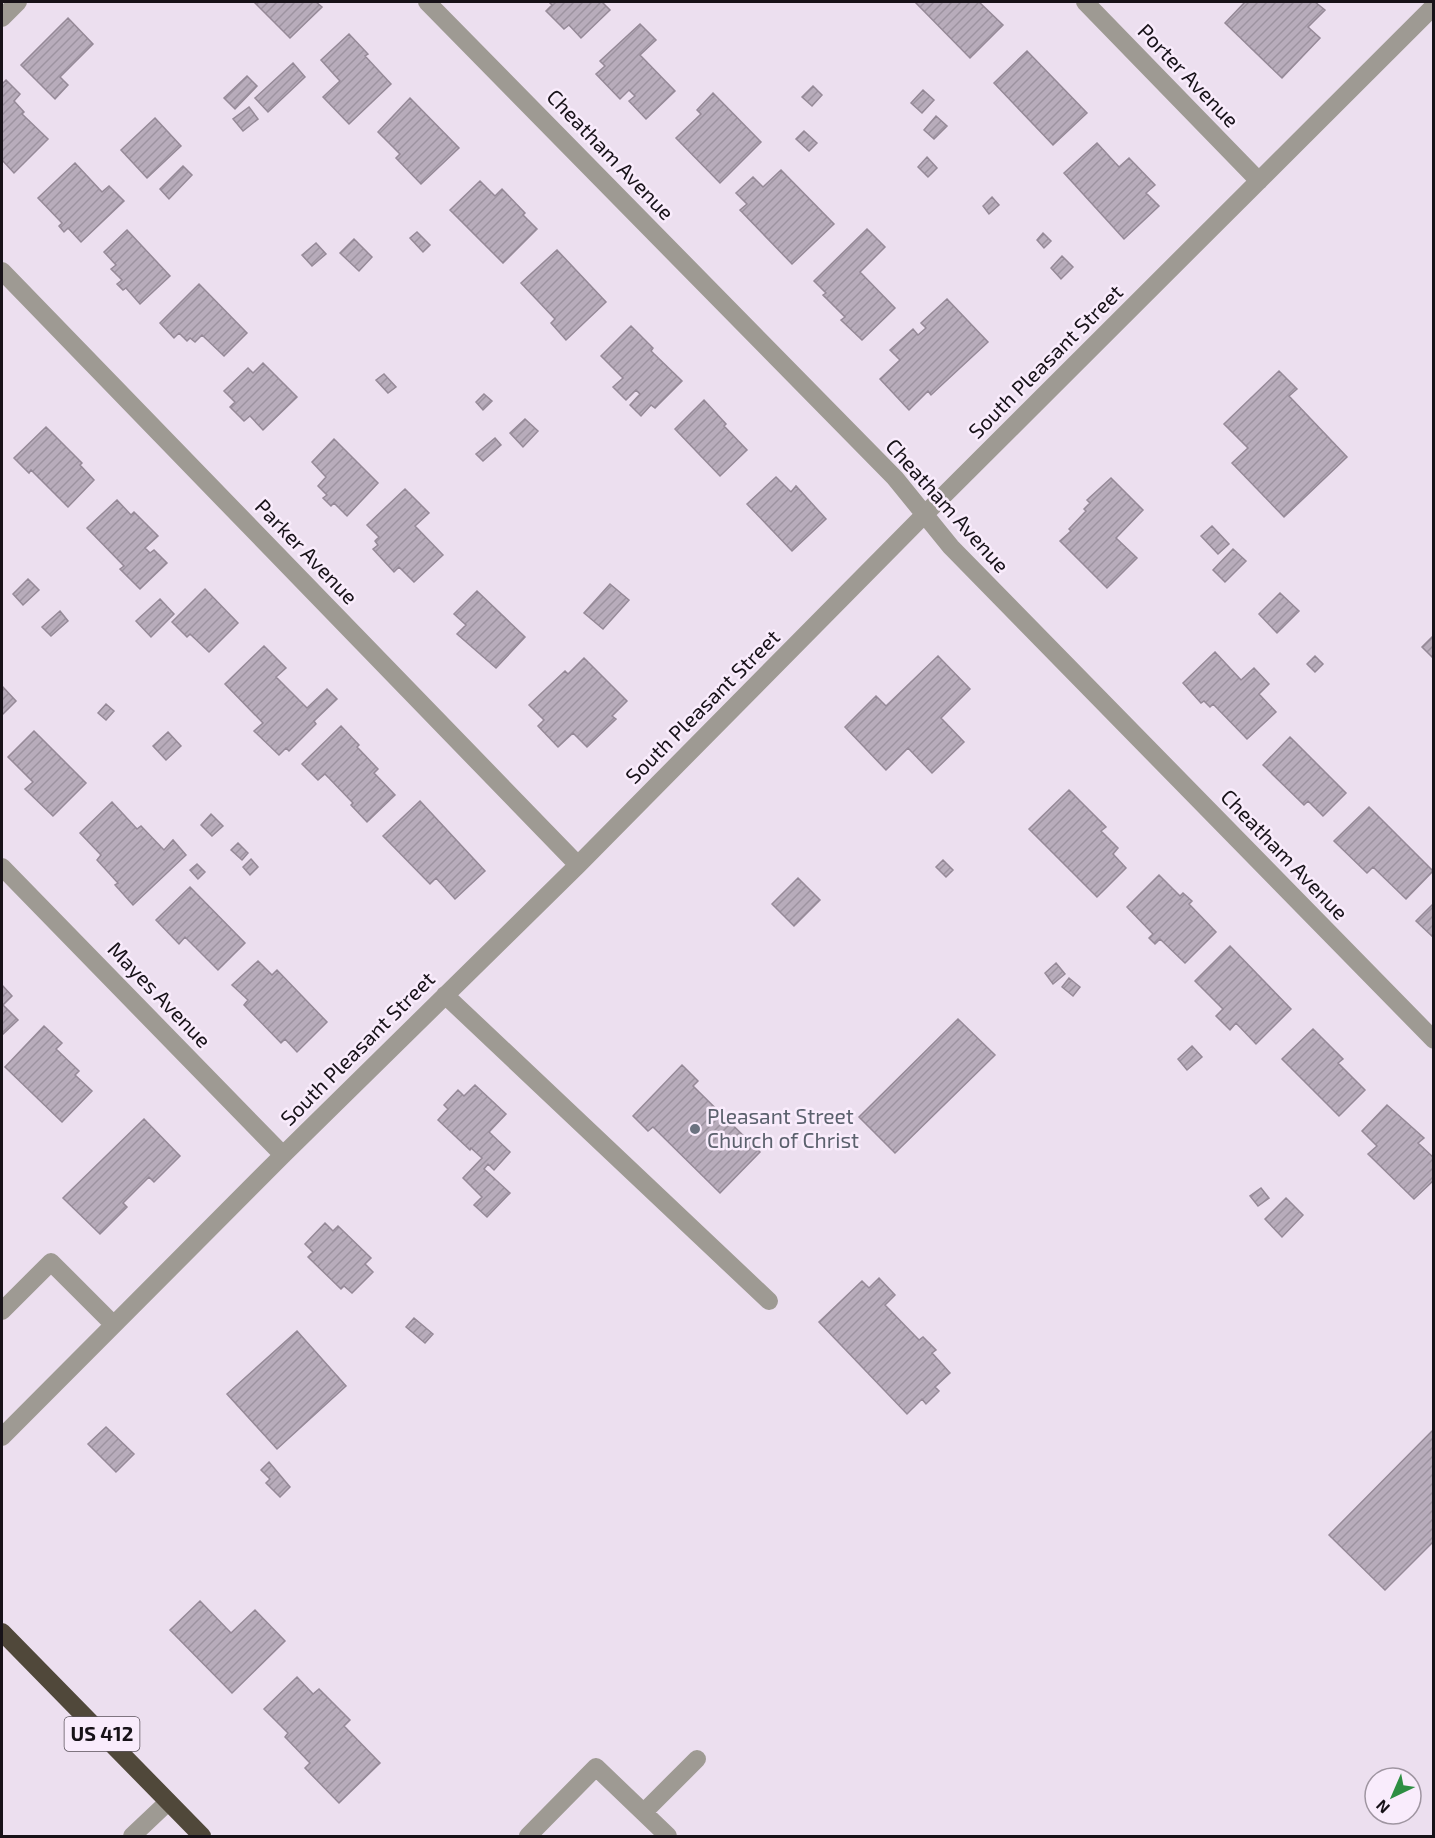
<svg xmlns="http://www.w3.org/2000/svg" width="1435" height="1838" font-family="'Exo 2',sans-serif">
<defs>
<pattern id="building-hatch" width="6" height="6" patternUnits="userSpaceOnUse" patternTransform="scale(1.5)"><rect width="6" height="6" fill="#b8acbb"/><path d="M-1 1l2-2M0 6l6-6M5 7l2-2" fill="none" stroke="#9d93a0"/></pattern>
</defs>
<rect width="100%" height="100%" fill="#ecdfef"/>
<!-- building -->
<path fill="url(#building-hatch)" stroke="#958997" stroke-width="1.5" d="M254 2H316L322 7 290 38Z
M549 2H602L610 10 581 38 569 25 564 29 546 11 552 5Z
M915 2H979L1003 25 970 58Z
M1245 2H1315L1325 10 1308 27 1320 38 1282 78 1225 23Z
M68 18 93 44 60 77 68 85 55 99 21 65Z
M640 24 656 40 640 55 675 91 646 119 629 101 635 96 629 90 620 99 596 74 605 66 600 61Z
M349 34 368 54 365 56 391 84 349 124 323 97 340 81 321 60Z
M1027 51 1087 113 1053 145 994 83Z
M293 63 305 77 268 112 255 98Z
M247 76 257 86 235 109 224 98Z
M6 80 20 94 14 101 24 112 22 114 48 139 14 173 2 160V84Z
M813 86 822 95 812 106 802 97Z
M923 90 934 100 922 113 911 103Z
M713 93 761 142 720 183 676 138 701 114 697 110Z
M410 98 459 148 421 184 396 158 400 154 378 132Z
M249 107 258 119 243 131 233 119Z
M936 116 947 126 934 139 924 130Z
M155 118 181 146 147 178 121 150Z
M804 131 817 143 809 151 796 139Z
M1097 143 1119 167 1129 158 1155 185 1146 193 1159 206 1124 239 1064 173Z
M927 157 937 168 928 177 918 167Z
M75 163 102 192 109 186 124 201 81 242 68 228 64 232 59 226 62 223 38 198Z
M183 166 192 175 169 199 160 189Z
M781 170 834 224 792 264 740 210 747 204 736 193 753 177 763 187Z
M480 181 495 196 502 189 525 213 523 215 537 229 503 263 450 210Z
M992 197 999 205 989 214 983 206Z
M867 229 885 247 860 272 895 308 862 340 841 320 845 317 823 295 826 293 814 281Z
M127 230 170 276 140 304 126 288 123 290 117 284 122 280 111 269 116 265 104 252Z
M417 232 430 245 423 252 410 238Z
M1043 233 1051 241 1044 248 1037 240Z
M354 239 372 257 359 271 340 253Z
M316 243 326 254 312 266 302 255Z
M557 250 606 302 566 340 551 323 555 319 521 283Z
M1062 256 1073 267 1061 279 1051 268Z
M199 284 247 333 224 356 202 335 195 342 190 338 187 341 179 333 174 338 160 323Z
M947 299 988 342 931 395 928 391 909 410 880 379 900 360 890 350 913 329 918 335 926 328 921 323Z
M631 326 653 348 651 351 682 381 655 408 651 405 641 416 630 405 640 394 636 390 626 400 613 387 623 378 601 356Z
M263 363 297 397 263 430 250 416 244 421 230 407 235 402 224 391 248 368 253 373Z
M1279 371 1297 389 1289 396 1347 457 1284 517 1232 463 1248 448 1224 424Z
M384 374 396 387 388 393 376 380Z
M484 394 492 401 483 410 476 402Z
M704 400 726 424 724 426 747 450 720 476 675 429Z
M525 419 538 431 523 447 510 433Z
M46 427 82 463 80 465 94 480 68 507 31 470 29 473 14 458Z
M495 438 501 445 483 461 476 454Z
M334 439 378 483 347 516 334 503 331 506 323 498 327 495 318 486 326 477 312 462Z
M776 477 791 492 796 486 826 519 792 551 747 504Z
M1111 478 1143 510 1116 538 1137 558 1107 588 1060 541 1071 531 1069 529 1086 511 1084 509 1090 503 1087 500Z
M405 489 429 513 415 526 443 555 414 582 399 567 394 572 373 549 378 545 375 541 379 537 367 525Z
M117 500 131 515 134 512 158 536 145 548 150 553 154 550 167 563 140 589 120 569 124 566 87 528Z
M1212 526 1229 544 1218 554 1201 536Z
M1233 549 1246 561 1225 582 1213 570Z
M28 579 39 590 23 605 13 594Z
M610 584 629 600 603 629 584 613Z
M205 589 238 623 209 652 190 634 187 637 172 622Z
M477 591 525 637 496 668 457 634 466 625 454 614Z
M1280 593 1299 611 1277 633 1259 614Z
M160 599 174 614 151 637 136 621Z
M60 611 68 621 51 636 42 627Z
M1434 635V659L1422 647Z
M264 646 286 668 276 677 307 708 327 689 337 699 314 721 316 724 289 751 286 748 279 755 254 731 263 723 225 684Z
M1215 652 1241 680 1254 668 1269 684 1259 694 1276 712 1247 739 1213 704 1210 707 1204 701 1201 703 1183 683Z
M938 656 970 689 941 718 964 742 932 773 908 748 886 770 845 727 876 696 886 706Z
M1315 656 1323 664 1315 672 1307 664Z
M584 658 627 701 612 716 616 719 587 747 573 733 558 747 538 726 544 720 529 705 565 671 568 674Z
M2 686 16 701 2 715Z
M106 704 114 711 106 720 98 713Z
M341 726 359 745 357 747 378 769 374 773 395 795 367 822 351 805 353 803 325 774 318 780 302 764Z
M34 731 86 783 53 816 25 789 33 782 8 757Z
M168 732 181 746 166 760 153 746Z
M1290 737 1346 793 1323 816 1308 801 1304 805 1263 765Z
M1069 790 1106 827 1101 831 1118 848 1113 854 1126 868 1097 897 1029 829Z
M420 801 485 871 455 899 436 878 430 884 383 836Z
M112 802 137 829 141 826 164 850 173 840 186 855 133 905 115 885 118 883 97 860 101 855 80 833Z
M1369 807 1433 871 1406 899 1373 867 1367 873 1334 841Z
M211 814 223 826 212 836 201 825Z
M238 843 248 853 242 860 231 850Z
M251 859 258 867 250 875 243 867Z
M943 860 953 870 946 877 936 867Z
M197 864 205 872 198 879 190 870Z
M1159 875 1180 896 1183 893 1192 901 1189 904 1216 932 1185 963 1160 939 1155 944 1149 938 1153 934 1127 907Z
M798 878 820 900 794 926 772 904Z
M190 887 245 943 218 970 185 937 179 944 156 920Z
M1434 903V938L1416 921Z
M1230 946 1291 1009 1256 1044 1236 1023 1230 1030 1216 1016 1223 1009 1195 981Z
M258 961 272 975 277 970 327 1022 297 1052 285 1039 281 1043 244 1005 248 1000 232 985Z
M1056 963 1065 974 1053 984 1045 973Z
M1069 978 1080 987 1073 996 1062 987Z
M2 985 12 996 3 1005 18 1020 2 1035Z
M958 1019 995 1055 895 1153 859 1117Z
M44 1026 62 1043 56 1049 79 1071 75 1075 92 1091 62 1122 5 1067Z
M1313 1029 1343 1059 1338 1063 1365 1090 1339 1116 1282 1059Z
M1192 1046 1202 1057 1187 1070 1178 1059Z
M682 1065 698 1081 693 1086 760 1152 720 1193 653 1127 648 1131 633 1116Z
M475 1085 506 1114 489 1132 510 1152 494 1170 488 1164 484 1169 510 1193 487 1217 474 1205 482 1197 463 1178 482 1158 471 1148 470 1150 438 1120 448 1109 444 1105 458 1090 464 1096Z
M1387 1105 1424 1138 1418 1143 1434 1158V1180L1414 1199 1368 1154 1377 1146 1362 1131Z
M144 1119 180 1156 154 1182 149 1177 123 1203 127 1207 100 1234 63 1198Z
M1261 1188 1269 1198 1258 1206 1250 1196Z
M1286 1198 1303 1215 1282 1237 1265 1219Z
M325 1223 333 1231 338 1226 371 1258 365 1264 373 1272 352 1293 344 1286 341 1289 308 1257 313 1252 305 1244Z
M879 1278 895 1295 885 1305 919 1340 923 1337 936 1350 932 1353 950 1373 935 1387 939 1391 926 1404 922 1399 907 1414 819 1322 862 1281 869 1288Z
M414 1318 433 1334 425 1343 406 1327Z
M297 1331 346 1386 277 1449 227 1394Z
M106 1427 134 1454 116 1472 88 1444Z
M1434 1429V1541L1385 1590 1329 1535Z
M269 1462 290 1487 280 1497 266 1483 270 1479 261 1470Z
M200 1601 231 1633 255 1610 285 1641 232 1693 170 1630Z
M297 1677 313 1694 319 1689 350 1720 344 1726 380 1763 339 1803 305 1768 310 1763 285 1737 288 1733 264 1709Z"/>
<g fill="none" stroke-linecap="round" stroke-linejoin="round">
<!-- minor -->
<path stroke="#9e9a93" stroke-width="18" d="M427 2 895 478 951 547 1434 1040
M1085 2 1259 181
M2 18 18 2
M2 271 578 865
M2 867 283 1155
M445 995 769 1301
M2 1311 51 1262 113 1324
M2 1437 283 1155 578 865 924 515 1434 6
M644 1812 697 1759
M132 1836 168 1802
M528 1836 596 1767 668 1836"/>
<!-- highway -->
<path stroke="#50483a" stroke-width="18" d="M2 1632 202 1836"/>
</g>
<!-- markers -->
<circle fill="#6b7280" stroke="#f9ecfc" stroke-width="2" cx="695" cy="1129" r="6"/>
<g text-anchor="middle" stroke-width="5" stroke-linejoin="round" paint-order="stroke">
<!-- shield labels -->
<rect fill="#f9ecfc" stroke="#5b535c" stroke-width="1.5" x="64.5" y="1717" width="75" height="34" rx="4.5"/>
<g font-size="20" font-weight="bold" fill="#171218">
<text x="102" y="1741">US 412</text>
</g>
<!-- street labels -->
<g font-size="21" fill="#171218" stroke="#f9ecfc">
<text transform="translate(1188 76) rotate(46)" y="7">Porter Avenue</text>
<text transform="translate(610 155) rotate(46)" y="7">Cheatham Avenue</text>
<text transform="translate(1046 362) rotate(-45)" y="7">South Pleasant Street</text>
<text transform="translate(947 506) rotate(48)" y="7">Cheatham Avenue</text>
<text transform="translate(306 552) rotate(46)" y="7">Parker Avenue</text>
<text transform="translate(703 707) rotate(-45)" y="7">South Pleasant Street</text>
<text transform="translate(1284 855) rotate(46)" y="7">Cheatham Avenue</text>
<text transform="translate(159 995) rotate(46)" y="7">Mayes Avenue</text>
<text transform="translate(358 1049) rotate(-45)" y="7">South Pleasant Street</text>
</g>
<!-- worship labels -->
<g font-size="21" fill="#5b616d" stroke="#f9ecfc" text-anchor="start">
<text x="707" y="1124">Pleasant Street<tspan x="707" dy="24">Church of Christ</tspan></text>
</g>
</g>
<!-- border -->
<rect width="1435" height="1838" fill="none" stroke="#171218" stroke-width="6"/>
<!-- north arrow -->
<g transform="translate(1393 1796) rotate(224)"><circle r="28" fill="#f9ecfc" stroke="#9f95a1" stroke-width="1.5"/>
<path d="M0-4.5L10 22L0 15L-10 22Z" fill="#2d8e42"/>
<text y="-9" font-size="16" font-weight="bold" text-anchor="middle" fill="#171218">N</text>
</g>
</svg>
